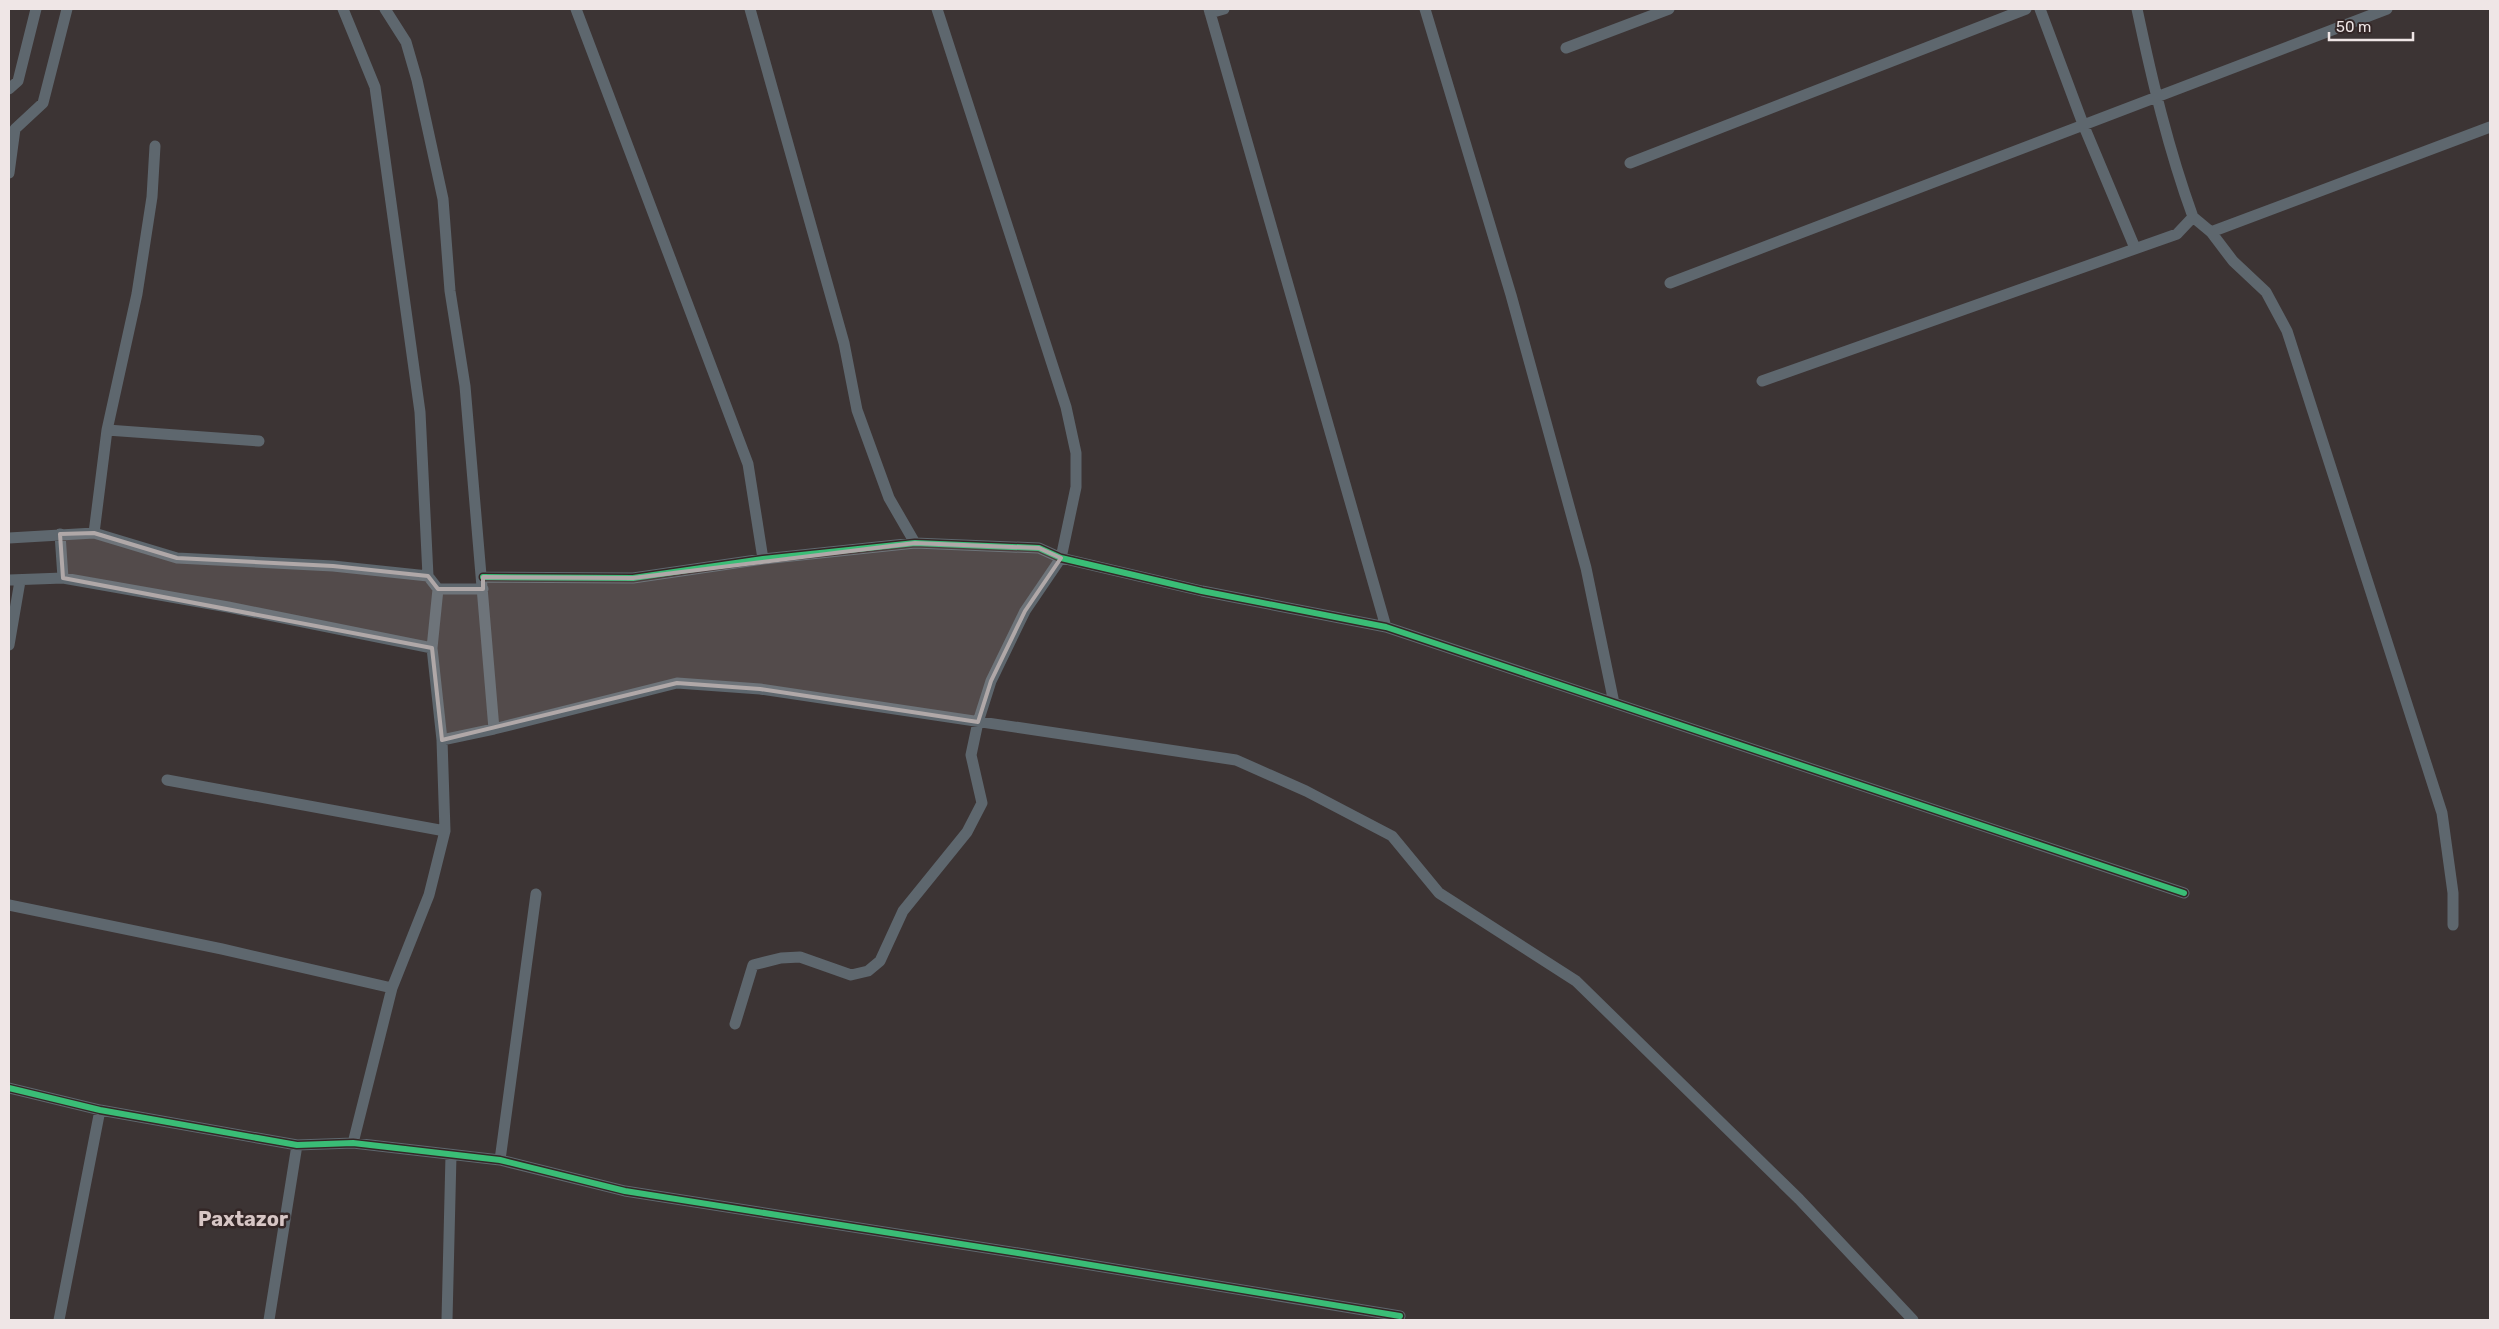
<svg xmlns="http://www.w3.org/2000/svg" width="2499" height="1329" font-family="Rubik,sans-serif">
<rect width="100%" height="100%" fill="#3c3434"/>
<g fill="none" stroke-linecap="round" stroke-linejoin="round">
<!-- minor -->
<path stroke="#5e676e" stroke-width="11" d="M343 9 375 87 420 412 428 576 438 589 432 648 442 740 445 831 429 895 392 988 353 1143
M385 9 406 42 417 80 443 199 450 291 465 386 494 729
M576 9 748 464 763 559
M750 9 844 343 857 410 889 498 915 543
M1209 9 1386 627
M1425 9 1511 295 1586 568 1614 703
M2040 9 2083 124 2135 248
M2137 9C2152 80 2168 148 2193 217
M1210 13 1224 9
M1566 48 1669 9
M9 89 18 81 36 9
M1630 163 2026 9
M9 173 15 129 43 103 67 9
M2211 232 2233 261 2266 292 2287 331 2442 813 2453 893V925
M1670 283 2387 9
M1762 381 2177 234 2193 217 2211 232 2490 127
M107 430 259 441
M94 533 107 430 137 294 152 197 155 146
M60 534 63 578
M9 538 94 533 177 558 333 566 428 576
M483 577 633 578 763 559 915 543 1039 548 1061 558 1202 591 1386 627 2184 893
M9 580 63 578 228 607 432 648
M438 589H483
M9 645 20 581
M442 740 494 729 677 683 760 689 1236 760 1306 791 1392 836 1439 893 1576 981 1799 1199 1913 1320
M167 780 445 831
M9 905 222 949 392 988
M735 1024 753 965 781 958 800 957 851 975 868 971 880 961 903 911 967 832 982 803 971 755 978 722 991 681 1025 611 1061 558 1076 487V453L1066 407 937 9
M9 1088 100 1110 297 1145 353 1143 500 1160 625 1191 1018 1253 1400 1316
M500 1160 536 894
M59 1320 100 1110
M269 1320 297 1145
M447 1320 451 1155"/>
<!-- cycleway casing -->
<g stroke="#342727" stroke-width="9">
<path id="cycleway" d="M483 577 633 578 763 559 915 543 1039 548 1061 558 1202 591 1386 627 2184 893
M9 1088 100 1110 297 1145 353 1143 500 1160 625 1191 1018 1253 1400 1316"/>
</g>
<!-- cycleway -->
<use href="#cycleway" stroke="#3abd76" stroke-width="6"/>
</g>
<!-- marked area -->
<path fill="#b0a8a8" fill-opacity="0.2" stroke="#b0a8a8" stroke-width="4" stroke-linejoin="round" d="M94 533 177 558 333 566 428 576 438 589H483V577L633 578 915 543 1039 548 1061 558 1025 611 991 681 978 722 760 689 677 683 442 740 432 648 63 578 60 534Z"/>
<g text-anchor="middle" stroke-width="5" stroke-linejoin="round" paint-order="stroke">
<!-- quarter labels -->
<g font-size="20" font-weight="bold" fill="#d7c6c5" stroke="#342727">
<text x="243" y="1226">Paxtazor</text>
</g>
</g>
<!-- border -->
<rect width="2499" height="1329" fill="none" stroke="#efe6e6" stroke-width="20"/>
<!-- scale -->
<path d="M2329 32v8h84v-8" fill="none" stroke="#efe6e6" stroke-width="2.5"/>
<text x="2336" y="32" font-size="15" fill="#efe6e6" stroke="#342727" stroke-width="4" paint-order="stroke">50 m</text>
</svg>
